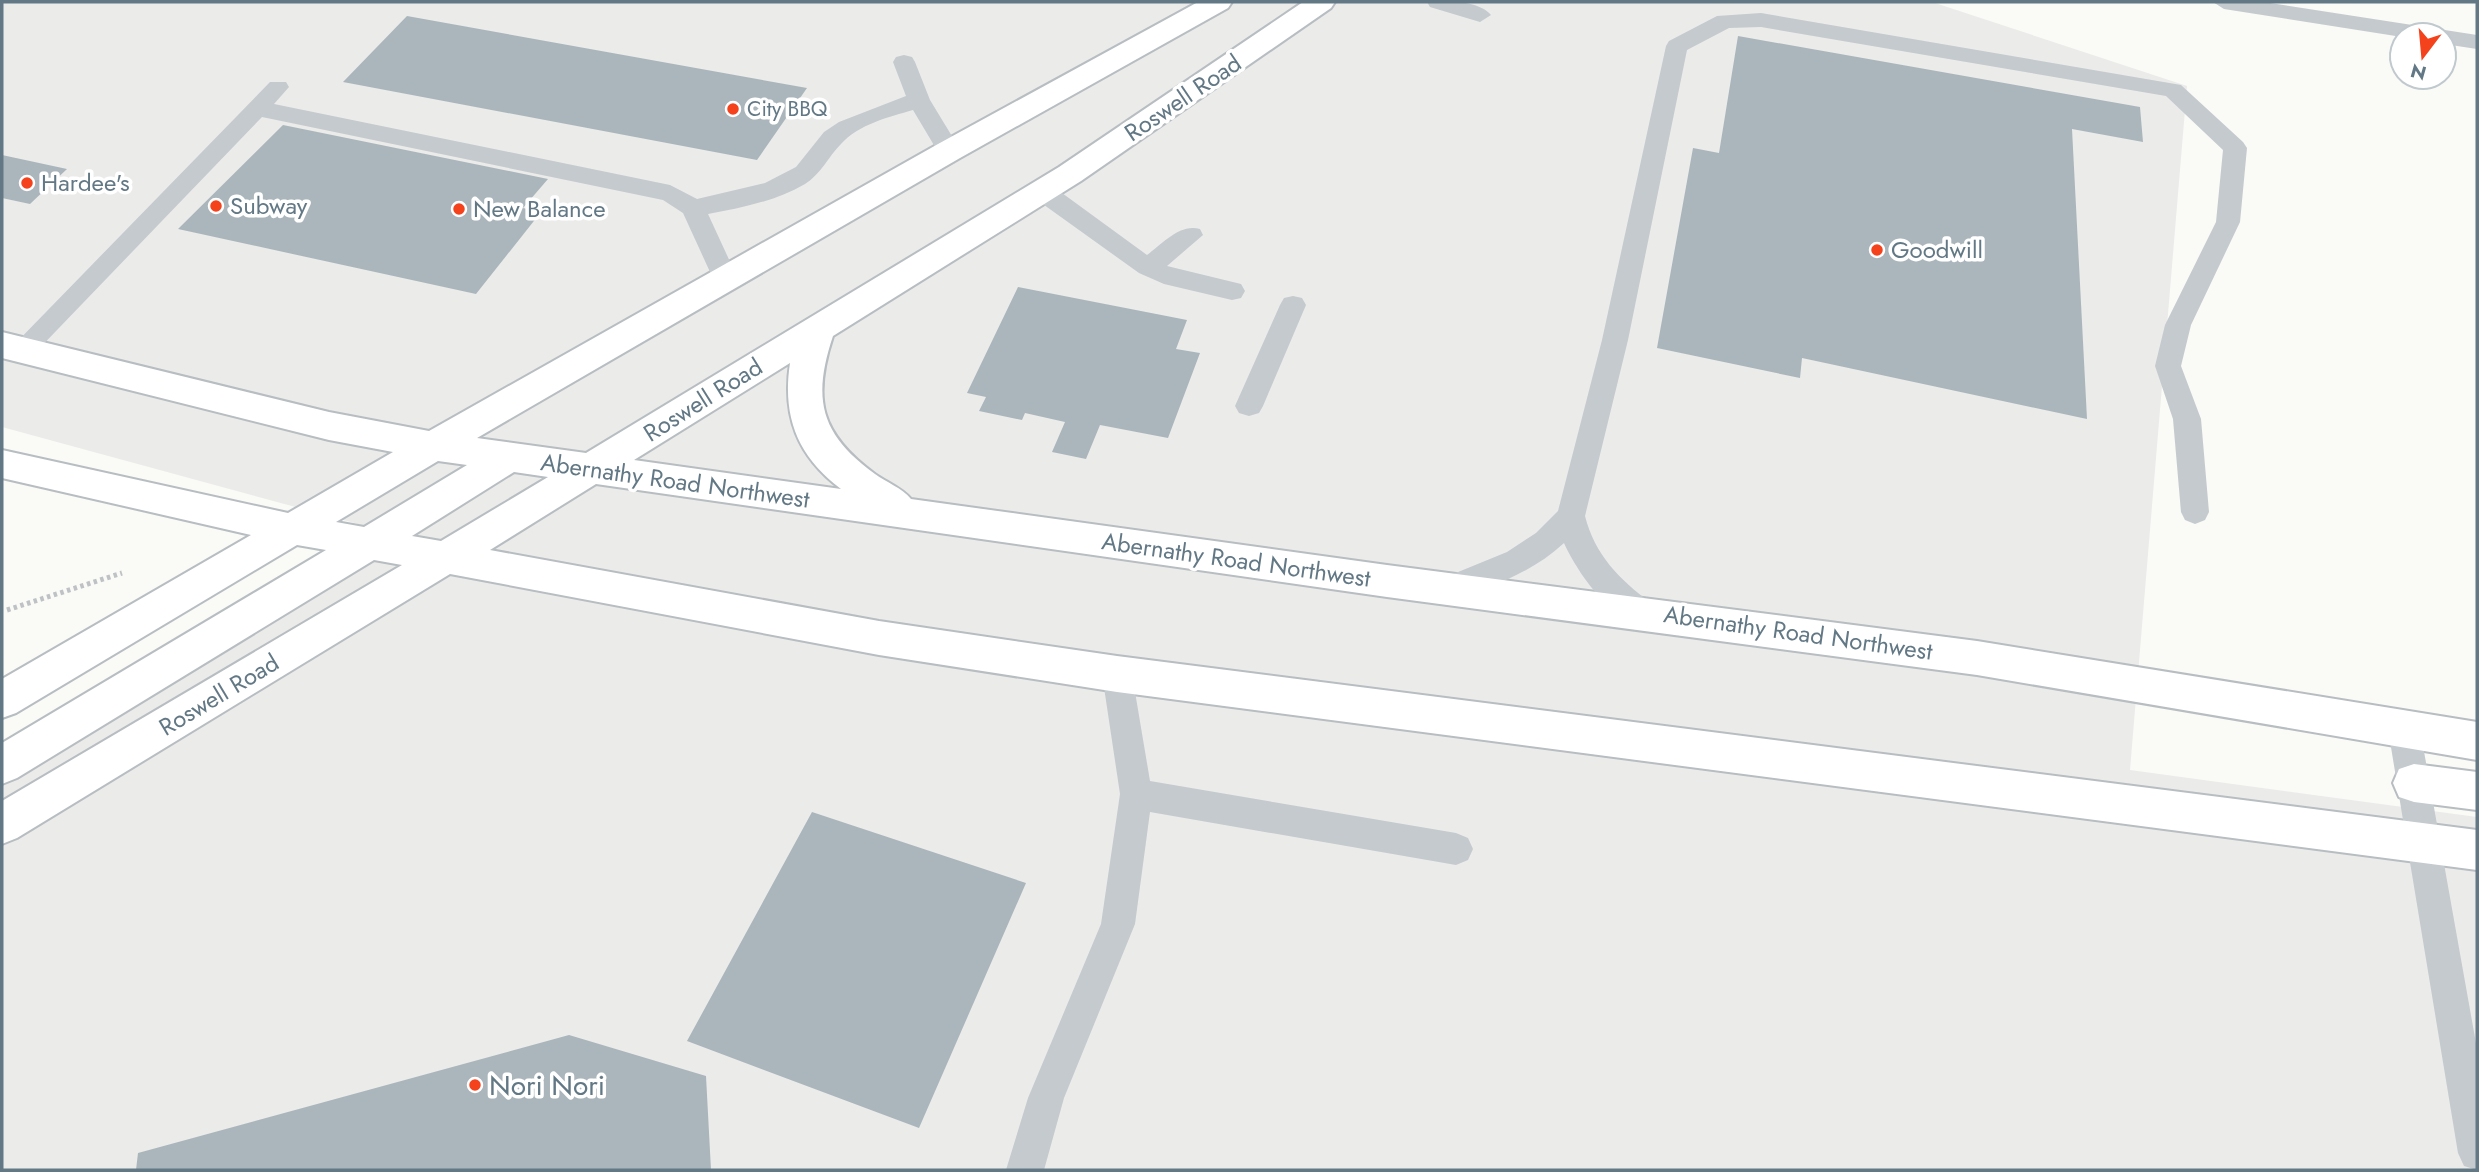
<svg xmlns="http://www.w3.org/2000/svg" width="2479" height="1172" font-family="Jost,sans-serif">
<rect width="100%" height="100%" fill="#fafaf7"/>
<!-- built -->
<path fill="#ebebea" d="M2 2H1932L2187 86 2130 770 2477 817V1170H2V746L402 536 2 427Z"/>
<!-- building -->
<path fill="#abb6bc" d="M407 16 807 88 757 160 343 82Z
M1738 36 2140 107 2143 142 2072 129 2087 419 1802 358 1800 378 1657 348 1693 148 1719 153Z
M283 125 548 179 523 208 541 212 476 294 178 229Z
M2 155 67 169 30 204 2 198Z
M1018 287 1187 320 1176 349 1200 353 1168 438 1100 425 1086 459 1052 452 1065 422 1025 413 1022 420 979 411 986 397 967 393Z
M812 812 1026 883 919 1128 687 1041Z
M569 1035 706 1076 711 1170H136L138 1153Z"/>
<g fill="none" stroke-linecap="round" stroke-linejoin="round">
<!-- primary casing -->
<g stroke="#b7bdc1" stroke-width="4">
<path id="primary" d="M1198 2H1232L1228 8 960 158 477 438 586 453 1059 167 1303 2H1335L1331 8 1081 181 833 336C812 399 820 434 875 474 886 482 902 488 911 499L1387 565 1977 641 2477 722V760L1977 675 1387 597 596 484 490 550 879 621 1117 656 2477 830V870L1117 692 879 655 450 574 17 838 2 844V801L402 565 374 560 17 778 2 784V743L326 550 297 545 16 713 2 718V679L251 535 2 478V450L288 513 393 452 329 440 2 358V332L329 412 429 431 938 144ZM790 363C782 416 797 456 841 489L634 460ZM438 461 467 465 364 527 336 522ZM514 472 548 477 441 541 412 536Z
M2414 764 2477 772V810L2414 802 2399 797 2393 783 2399 769Z"/>
</g>
<!-- path -->
<path stroke="#bec2c4" stroke-width="5" stroke-dasharray="3.5 3.5" stroke-linecap="butt" d="M7 610 122 573"/>
<!-- lane -->
<path fill="#c4cacd" fill-rule="evenodd" d="M1427 2C1445 1 1479 0 1491 15L1480 22 1430 7Z
M2213 2H2264L2477 35V49L2444 44V35L2402 37 2224 9Z
M1761 13 2181 85 2243 142 2247 148 2240 222 2191 325 2181 366 2201 419 2209 512 2205 520 2195 524 2185 520 2181 512 2173 419 2155 366 2165 325 2216 222 2223 150 2166 96 1761 27 1729 28 1687 50 1628 340 1585 516C1595 555 1619 579 1651 603L1655 612 1651 621C1617 633 1576 570 1564 543 1533 572 1492 587 1452 600L1441 597 1437 588 1441 579 1507 552 1536 533 1558 511 1602 340 1666 46 1669 41 1717 16Z
M904 55 912 57 915 62 930 100 961 151 957 157H941L913 110C889 117 859 124 841 144 828 157 821 174 805 184 776 201 741 208 708 214L738 279 734 285 725 288 716 285 683 213 663 200 262 117 32 356 23 359 14 356 10 349 270 82H286L289 87 274 104 670 185 697 199 765 183 796 167 824 132 839 122 906 96 893 62 896 57Z
M1042 183 1051 185 1147 255C1162 244 1180 223 1200 229L1203 235 1167 266 1241 284 1245 291 1241 298 1232 300 1164 284 1139 273 1033 197 1030 191 1033 185Z
M1293 296 1302 298 1306 305 1263 406 1259 413 1249 416 1239 413 1235 406 1280 305 1284 298Z
M1117 660 1128 664 1132 674 1150 781 1456 833 1468 838 1473 849 1468 860 1456 865 1150 812 1135 924 1064 1098 1044 1170H1006L1028 1098 1101 924 1120 794 1102 674 1106 664Z
M2404 715 2415 719 2420 729 2477 1049V1170L2464 1166 2458 1153 2388 729 2393 719Z"/>
<!-- primary -->
<use href="#primary" fill="#fff" fill-rule="evenodd"/>
</g>
<!-- markers -->
<g fill="#f4421d" stroke="#fff" stroke-width="2.5">
<circle cx="733" cy="109" r="7"/>
<circle cx="27" cy="183" r="7"/>
<circle cx="216" cy="206" r="7"/>
<circle cx="459" cy="209" r="7"/>
<circle cx="1877" cy="250" r="7"/>
<circle cx="475" cy="1085" r="7"/>
</g>
<g text-anchor="middle" stroke-width="7" stroke-linejoin="round" paint-order="stroke">
<!-- far-poi labels -->
<g font-size="21" fill="#627885" stroke="#fff" text-anchor="start">
<text x="747" y="116">City BBQ</text>
</g>
<!-- street labels -->
<g font-size="24" fill="#627885" stroke="#fff">
<text transform="translate(1183 98) rotate(-34)" y="8">Roswell Road</text>
<text transform="translate(703 400) rotate(-32)" y="8">Roswell Road</text>
<text transform="translate(675 481) rotate(8)" y="8">Abernathy Road Northwest</text>
<text transform="translate(1236 560) rotate(8)" y="8">Abernathy Road Northwest</text>
<text transform="translate(1798 633) rotate(8)" y="8">Abernathy Road Northwest</text>
<text transform="translate(219 695) rotate(-31)" y="8">Roswell Road</text>
</g>
<!-- poi labels -->
<g font-size="24" fill="#627885" stroke="#fff" text-anchor="start">
<text x="41" y="191">Hardee's</text>
<text x="230" y="214">Subway</text>
<text x="473" y="217">New Balance</text>
<text x="1891" y="258">Goodwill</text>
</g>
<!-- near-poi labels -->
<g font-size="28" fill="#627885" stroke="#fff" text-anchor="start">
<text x="489" y="1095">Nori Nori</text>
</g>
</g>
<!-- border -->
<rect width="2479" height="1172" fill="none" stroke="#627885" stroke-width="7"/>
<!-- north arrow -->
<g transform="translate(2423 56) rotate(196)"><circle r="33" fill="#ffffff" stroke="#c0c9ce" stroke-width="2"/>
<path d="M0-5L12 26L0 18L-12 26Z" fill="#f4421d"/>
<text y="-10" font-size="19" font-weight="bold" text-anchor="middle" fill="#627885">N</text>
</g>
</svg>
